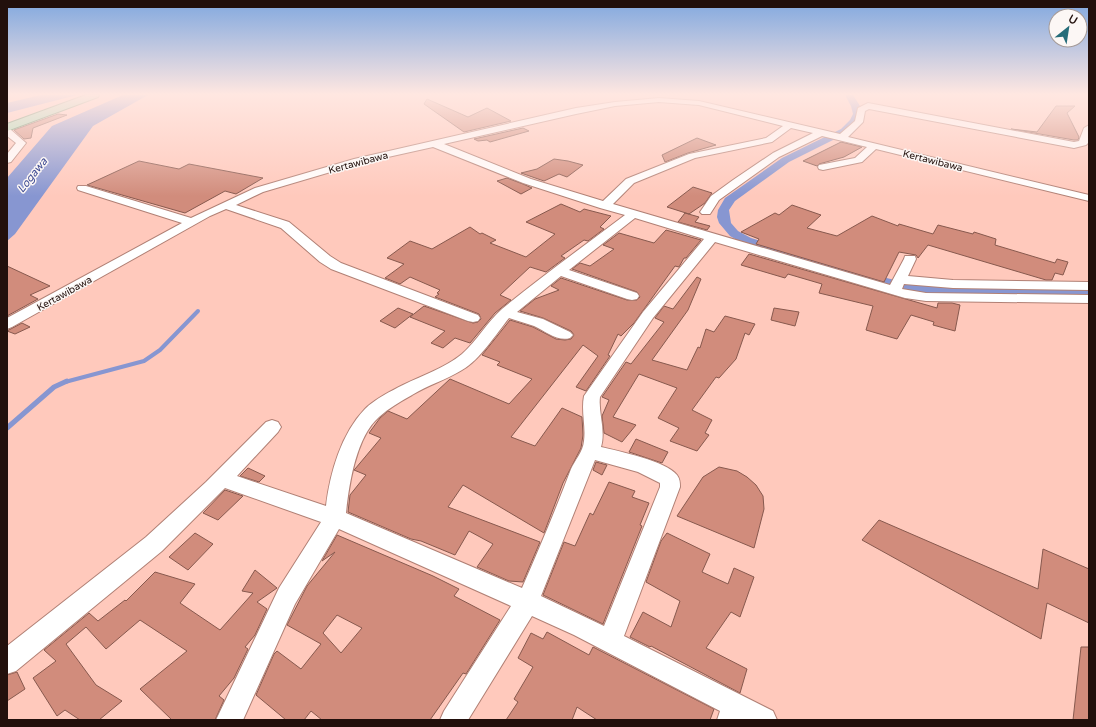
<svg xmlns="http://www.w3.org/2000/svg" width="1096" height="727" font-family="'Varela Round',sans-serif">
<rect width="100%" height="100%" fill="#ffc9bc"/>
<!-- water -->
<path fill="#8796d1" d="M41 95H77L7 113V103Z
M123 95H148L93 126 15 234 7 241V178L52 126Z"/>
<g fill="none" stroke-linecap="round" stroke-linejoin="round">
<!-- stream-far1 -->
<path stroke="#8796d1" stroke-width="4" d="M65 382 144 361 160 350 198 311"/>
<!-- stream -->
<path stroke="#8796d1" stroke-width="5" d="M7 428 54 387 67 381"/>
<!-- canal -->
<path fill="#8796d1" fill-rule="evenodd" d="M845 95H853L860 106 861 114 856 124 847 133 789 162 735 201 729 210 731 223 738 231 751 238 850 269 907 283 917 285 1089 287V295L917 293 841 275 749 247 730 236 719 223 717 217 718 210 725 198 782 158 841 129 850 120 853 114 851 106Z"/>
</g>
<!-- building -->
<path fill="#d18c7c" stroke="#87594e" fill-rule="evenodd" d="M427 99 468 117 487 108 511 121 464 132 424 104Z
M1056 106H1075L1067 113 1079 137 1078 140H1074L1011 129 1037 132Z
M58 114 67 115 33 128 31 138 24 139 14 130Z
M523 128 529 131 490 142 487 140 478 141 474 139Z
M697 138 716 145 688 153 665 162 662 155Z
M841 142 862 147 844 157 819 164 817 166 803 161Z
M554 159 568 161 583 165 567 177 559 174 544 181 521 173 537 169Z
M139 161 179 169 189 164 263 178 236 194 225 191 185 213 87 185Z
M507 178 523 184 532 188 521 194 497 181Z
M693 187 712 193 705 203 689 214 667 207Z
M561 204 580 212 584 209 611 216 600 227 604 229 588 241 584 240 561 256 565 258 546 272 530 267 500 295 511 300 495 313 470 343 455 338 443 348 431 343 445 331 410 317 424 306 473 323 478 322 481 319 479 314 435 297 439 294 437 293 440 290 410 277 400 284 385 278 404 264 387 258 410 241 432 249 470 227 480 234 482 233 496 240 490 243 526 257 555 234 526 222Z
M792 205 821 215 807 228 837 236 872 216 898 226 899 224 933 234 938 225 973 234 974 232 996 239 995 245 1055 263 1057 259 1068 262 1063 275 1055 273 1052 280H1046L928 245 918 258 916 255 899 252 884 282 756 244 759 239 741 232 775 213 779 215Z
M685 213 699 217 695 222 710 226 707 230 678 222Z
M666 230 701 240 686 258H684L679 267 675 266 634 323 621 336 618 334 608 355 610 356 586 391 576 387 598 356 583 345 511 437 535 446 562 408 582 417 583 435 581 448 563 483 544 533 463 485 448 507 540 542 523 582 509 581 477 567 493 544 469 531 455 555 421 541 411 539 348 512 350 495 366 475 354 470 355 469 381 438 369 433 380 418 388 411 407 419 450 379 509 404 532 379 497 365 500 362 482 355 510 320 533 327 556 339 565 340 571 339 574 335 571 331 543 318 520 311 535 299 559 290 551 286 561 278 627 300H637L640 297 637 292 572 269 580 263 590 266 614 249 603 245 619 233 654 243Z
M749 254 937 308 938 303H952L960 305 955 331 933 325 934 322 911 315 897 339 866 330 873 306 819 293 822 284 788 274 785 278 741 265Z
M7 266 50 286 30 295 38 299 7 316Z
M697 277 701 279 688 310 652 360 687 370 698 347 700 348 706 329 714 332 725 316 755 324 749 335 745 333 736 359 719 378 716 377 692 410 712 420 705 433 709 435 697 451 670 441 679 428 658 418 677 388 639 374 613 417 636 425 622 442 604 433 602 416 609 400 602 397 626 362 631 364 664 322 655 318 664 306 673 309Z
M398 308 413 314 395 328 380 321Z
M774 308 799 312 795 326 771 320Z
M22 323 30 327 15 334 7 331Z
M636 439 668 452 662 463 629 452Z
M596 462 607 465 602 475 593 470Z
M719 467 737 471 747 477 756 485 763 496 764 509 754 548 677 516 703 477Z
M248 468 265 476 259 482 240 476Z
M609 482 635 491 632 497 649 503 640 525 642 526 603 624 543 595 564 542 575 546 590 513 593 515Z
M225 490 243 496 218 520 203 513Z
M879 520 1038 589 1043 549 1089 569V623L1047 603 1041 639 862 540Z
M195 533 213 544 188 570 169 557Z
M667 533 710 554 702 572 728 584 734 568 754 577 740 617 731 612 706 648 747 669 740 693 651 646 650 647 630 637 643 612 671 627 680 601 646 582 661 541Z
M337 535 433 576 459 589 454 596 500 620 466 674 463 673 430 720H322L311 711 304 720H286L256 695 274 654 277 651 301 669 321 644 287 625 307 586 335 552 322 561ZM337 615 362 628 341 653 323 633Z
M255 570 277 588 257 602 267 609 255 635 245 647 248 649 234 678 219 696 224 700 215 720H172L140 689 187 651 140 620 106 649 86 627 66 644 96 685 122 701 99 720H80L65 710 57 716 33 678 56 661 44 650 89 613 98 621 125 600 126 601 155 572 195 584 180 603 220 630 253 593 242 591Z
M547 632 589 655 593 647 714 709 710 720H597L577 707 572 720H506L518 702 514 699 533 667 518 658 531 633 543 639Z
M1081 647H1089V720H1073Z
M17 672 25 689 7 701V675Z"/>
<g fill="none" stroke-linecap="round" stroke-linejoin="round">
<!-- minor casing -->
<g stroke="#b18075" stroke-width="2">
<path id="minor" d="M659 98 699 101 840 134 855 121 858 108 868 103 1074 142 1079 141 1084 128 1089 125 1088 143 1086 145 1074 148 869 109 865 111 863 122 848 137 1089 195V201L876 149 862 162 823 170 819 169 818 167 819 165 855 158 867 147 822 136 779 157 719 200 710 214H702L700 212 711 196 733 180 773 153 813 133 791 128 772 142 695 158 634 183 613 204 890 285 904 259 905 256H915L916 259 908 276 953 280 1089 282V290L953 288 904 284 902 289 926 293 1089 295V303L926 301 905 298 715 242 653 318 600 397C598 413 606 430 601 447 618 451 666 461 677 475 680 479 680 483 680 487L624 636 773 711 777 720H717L720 711 574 635 532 616 468 720H440L444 711 511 606 339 529 295 604 243 720H216L279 588 321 522 225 488 162 551 16 671 7 674V646L146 537 206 482 266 422 272 420 278 422 281 427 278 432 237 476 326 506C330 473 341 434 365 409 375 399 391 391 403 385 423 375 445 368 462 354 477 341 487 322 502 309 542 276 584 246 625 215L600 208 523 183 433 147 361 163 263 192 236 205 289 222 330 256 341 263 478 315 480 318 478 321 473 322 468 321 331 269 320 262 281 228 226 209 210 216 12 327 7 329V318L182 223 78 190 77 188 78 186H86L191 218 255 188 354 159 576 108 615 102ZM659 102 699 105 783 126 766 138 689 154 626 179 603 201 531 179 444 144 576 114 615 106ZM635 218 704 239 643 312 584 396C581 411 586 426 584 441 583 452 575 460 571 469 556 509 539 549 522 588L346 513C349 484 356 437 379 417 389 408 401 401 412 395 428 385 446 380 462 370 480 360 496 334 509 318 517 321 526 323 534 326 545 331 558 342 570 338L573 335 570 332 543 319 517 312 561 276 627 299 632 300 637 299 639 296 637 293 569 270ZM595 460 638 472 660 483V487L604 626 541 596Z
M7 128 10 129 26 143 11 162 7 163V154L16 143 7 136Z"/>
</g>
<!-- major casing -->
<g stroke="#4c845a" stroke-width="2">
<path id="major" d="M86 95H99L98 97 7 131V124Z"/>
</g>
<!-- minor -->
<use href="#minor" fill="#fff" fill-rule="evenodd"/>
<!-- major -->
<use href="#major" fill="#a1dbb5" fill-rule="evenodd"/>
</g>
<!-- sky -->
<linearGradient id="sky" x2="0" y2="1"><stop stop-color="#81a8df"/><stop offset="0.48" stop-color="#ffe7e1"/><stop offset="1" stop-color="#ffe7e1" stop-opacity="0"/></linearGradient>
<rect width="1096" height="196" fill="url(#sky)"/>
<g text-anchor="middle" stroke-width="3" stroke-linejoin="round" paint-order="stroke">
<!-- far-street labels -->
<g font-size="10" fill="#22100c" stroke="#fcf7f5">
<text transform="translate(933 160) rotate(14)" y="4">Kertawibawa</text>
<text transform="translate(358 162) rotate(-15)" y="4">Kertawibawa</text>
<text transform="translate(64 293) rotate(-29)" y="4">Kertawibawa</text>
</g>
<!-- far-water labels -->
<g font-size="11" font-style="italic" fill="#3e4b93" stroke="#fcf7f5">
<text transform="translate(32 175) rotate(-52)" y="4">Logawa</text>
</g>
</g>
<!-- border -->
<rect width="1096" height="727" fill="none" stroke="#22100c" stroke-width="16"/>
<!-- north arrow -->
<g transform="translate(1068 28) rotate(30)"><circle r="19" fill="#fcf7f5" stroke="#a59b98"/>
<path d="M0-3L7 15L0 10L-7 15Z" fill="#266d7a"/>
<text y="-6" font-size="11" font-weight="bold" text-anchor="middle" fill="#22100c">U</text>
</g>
</svg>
